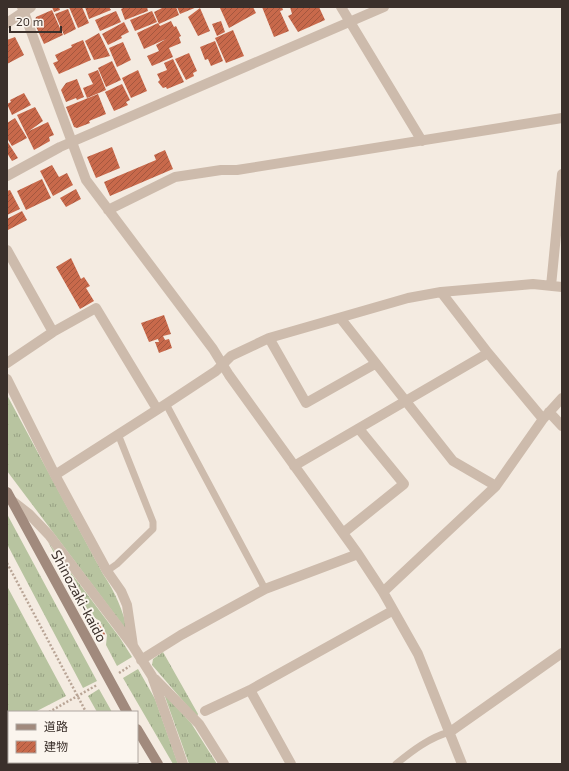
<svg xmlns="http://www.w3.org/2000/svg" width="569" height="771" font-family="'Exo 2','Noto Sans JP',sans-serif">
<defs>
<pattern id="grass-tufts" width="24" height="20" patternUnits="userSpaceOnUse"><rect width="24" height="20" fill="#b8c4a0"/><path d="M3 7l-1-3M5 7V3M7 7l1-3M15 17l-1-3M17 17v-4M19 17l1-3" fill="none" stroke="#97a083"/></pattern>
<pattern id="park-crowns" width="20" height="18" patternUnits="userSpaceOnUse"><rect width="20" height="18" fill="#b8c4a0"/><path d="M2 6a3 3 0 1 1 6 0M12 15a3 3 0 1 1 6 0" fill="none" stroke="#97a083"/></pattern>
<pattern id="building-hatch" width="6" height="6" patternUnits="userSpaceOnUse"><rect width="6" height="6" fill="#c8694b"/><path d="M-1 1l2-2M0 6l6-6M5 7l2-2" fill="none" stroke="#a4573f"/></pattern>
</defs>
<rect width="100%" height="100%" fill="#f4ebe1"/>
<!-- grass -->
<path fill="url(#grass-tufts)" d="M7 395 103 574C115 592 123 610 128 632L7 471Z
M7 514 97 681 83 688 7 544Z
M48 542 120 638 132 657 117 666 106 645 107 635 100 621 88 614Z
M7 586 66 696 35 712H9V726L7 722Z
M163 652 198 714 197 717 152 665 153 659Z
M138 669 155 699 178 764H173L123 678Z
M99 689 112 712H97L88 696Z
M164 694 191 723 217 764H189Z
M28 762H102L104 764H30Z"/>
<!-- park -->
<path fill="url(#park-crowns)" d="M7 722 9 726V762H28L30 764H7Z"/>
<!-- building -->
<path fill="url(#building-hatch)" d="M52 7H59L60 10 54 12Z
M69 7H82L89 23 78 28Z
M85 7H109L111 10 89 19Z
M125 7H147L148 11 125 20 121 9Z
M164 7H176L179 15 159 24 154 12Z
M177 7H197L180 14Z
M222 7H253L256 13 229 28 220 8Z
M262 7H282L283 10 280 11 289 31 274 37Z
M290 7H319L325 20 298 32 288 16 292 14Z
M200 8 210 31 198 36 188 17Z
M68 9 76 29 64 35 55 14Z
M52 10 63 35 44 44 34 22 36 17Z
M116 11 121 22 100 31 95 20Z
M152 11 157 22 135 31 130 20Z
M171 21 174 27 176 26 181 36 179 37 181 43 169 48 173 57 152 66 147 56 159 51 156 45 166 39 144 49 137 33 158 23 160 26Z
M221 21 225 32 217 36 212 24Z
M124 22 129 32 121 36 122 38 108 45 102 34Z
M233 30 244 56 226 63 215 38Z
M99 33 110 56 94 60 85 41Z
M15 37 24 55 7 64V40Z
M83 40 91 60 59 74 53 63 58 61 55 55 72 47 71 45Z
M215 41 223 61 211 66 208 59 205 60 200 47Z
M123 42 131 60 117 67 109 48Z
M189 53 197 71 193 73 194 76 186 80 175 59Z
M173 59 184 82 167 89 166 87 163 88 158 82 160 80 157 74 167 70 164 63Z
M112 61 121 80 106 87 98 68Z
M98 70 106 90 87 98 83 88 93 84 88 74Z
M138 70 147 91 131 98 122 78Z
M77 79 84 97 77 100 76 98 66 102 61 90 66 83Z
M122 84 130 100 126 102 128 105 114 111 105 92Z
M24 93 31 105 12 115 7 104 11 102 10 100Z
M98 94 106 114 89 121 90 123 77 128 74 127 66 107Z
M35 107 43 121 29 131 48 122 54 135 49 137 50 141 34 150 17 115Z
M15 118 27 138 12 146 7 138V123Z
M7 141 18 158 12 161 7 153Z
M112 147 120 168 96 178 87 157Z
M165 150 173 169 110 196 104 182 156 160 154 155Z
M52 165 59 177 67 173 73 185 53 196 40 171Z
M42 179 51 198 26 210 17 191Z
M76 189 81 199 66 207 60 198Z
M10 190 20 209 7 215V191Z
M22 211 27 220 8 230 7 219Z
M71 258 81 279 84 277 90 286 86 288 94 301 80 309 56 267Z
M164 315 171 334 163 336 165 340 169 339 172 348 159 353 155 342H159L158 339 149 342 141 323Z
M99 624 105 634 101 637 95 626Z"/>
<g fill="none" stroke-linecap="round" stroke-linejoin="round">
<!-- path -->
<path stroke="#b9a596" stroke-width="2.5" stroke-dasharray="2 2" stroke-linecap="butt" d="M7 563 86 712
M119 673 130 666
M49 712 97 685
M7 735 9 734
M7 744 9 748
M17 762 18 764
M115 762 116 764"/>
<!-- service -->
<path stroke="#cdbbac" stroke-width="7" d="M166 404 265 589
M107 571 117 564 153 529V522L118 434
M396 764C412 751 430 737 450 732"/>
<!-- minor -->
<path stroke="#cdbbac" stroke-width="10" d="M22 7 86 180 213 349 229 375 358 554 383 592 418 654 462 764
M341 7 422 141
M7 23 31 7
M7 176 60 147 384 7
M108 210 175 177 221 170H237L562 118
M7 250 53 332
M551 286 562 174
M441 292 488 353 543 419
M341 319 453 461 496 486
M269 338 306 403 375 364
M7 363 53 332 96 308 157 409
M7 379 55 475 107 571 121 591 127 605 133 646
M549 412 562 426
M294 466 488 353
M55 475 166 404 216 371 231 356 269 338 408 298 441 292 533 284 562 287
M11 500 29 514 49 535 133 646 152 676 183 764
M343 533 404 484 359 429
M383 592 496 486 543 419 562 398
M141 660 181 635 265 589 358 554
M155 679 199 724 224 764
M250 690 291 764
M205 711 250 690 392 611
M450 732 562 653"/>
<!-- secondary -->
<path stroke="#a18a7d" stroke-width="10" d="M7 492 127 712
M137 729 158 764"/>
</g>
<g text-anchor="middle" stroke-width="4" stroke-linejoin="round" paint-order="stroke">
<!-- street labels -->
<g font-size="14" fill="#3b302b" stroke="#fbf5ee">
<text transform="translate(79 596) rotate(62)" y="5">Shinozaki-kaido</text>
</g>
</g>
<!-- border -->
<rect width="569" height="771" fill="none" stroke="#3b302b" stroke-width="16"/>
<!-- legend -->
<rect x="8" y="711" width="130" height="52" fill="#fbf5ee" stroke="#aea6a0"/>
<rect x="16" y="724" width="20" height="6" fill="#a18a7d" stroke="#aea6a0"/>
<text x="44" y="731" font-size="12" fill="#3b302b">道路</text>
<rect x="16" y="741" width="20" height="12" fill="url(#building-hatch)" stroke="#aea6a0"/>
<text x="44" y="751" font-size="12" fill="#3b302b">建物</text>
<!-- scale -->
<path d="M10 26v6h51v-6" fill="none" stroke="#3b302b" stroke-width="2"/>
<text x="16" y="26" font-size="12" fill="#3b302b" stroke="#fbf5ee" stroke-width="3" paint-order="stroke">20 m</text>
</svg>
